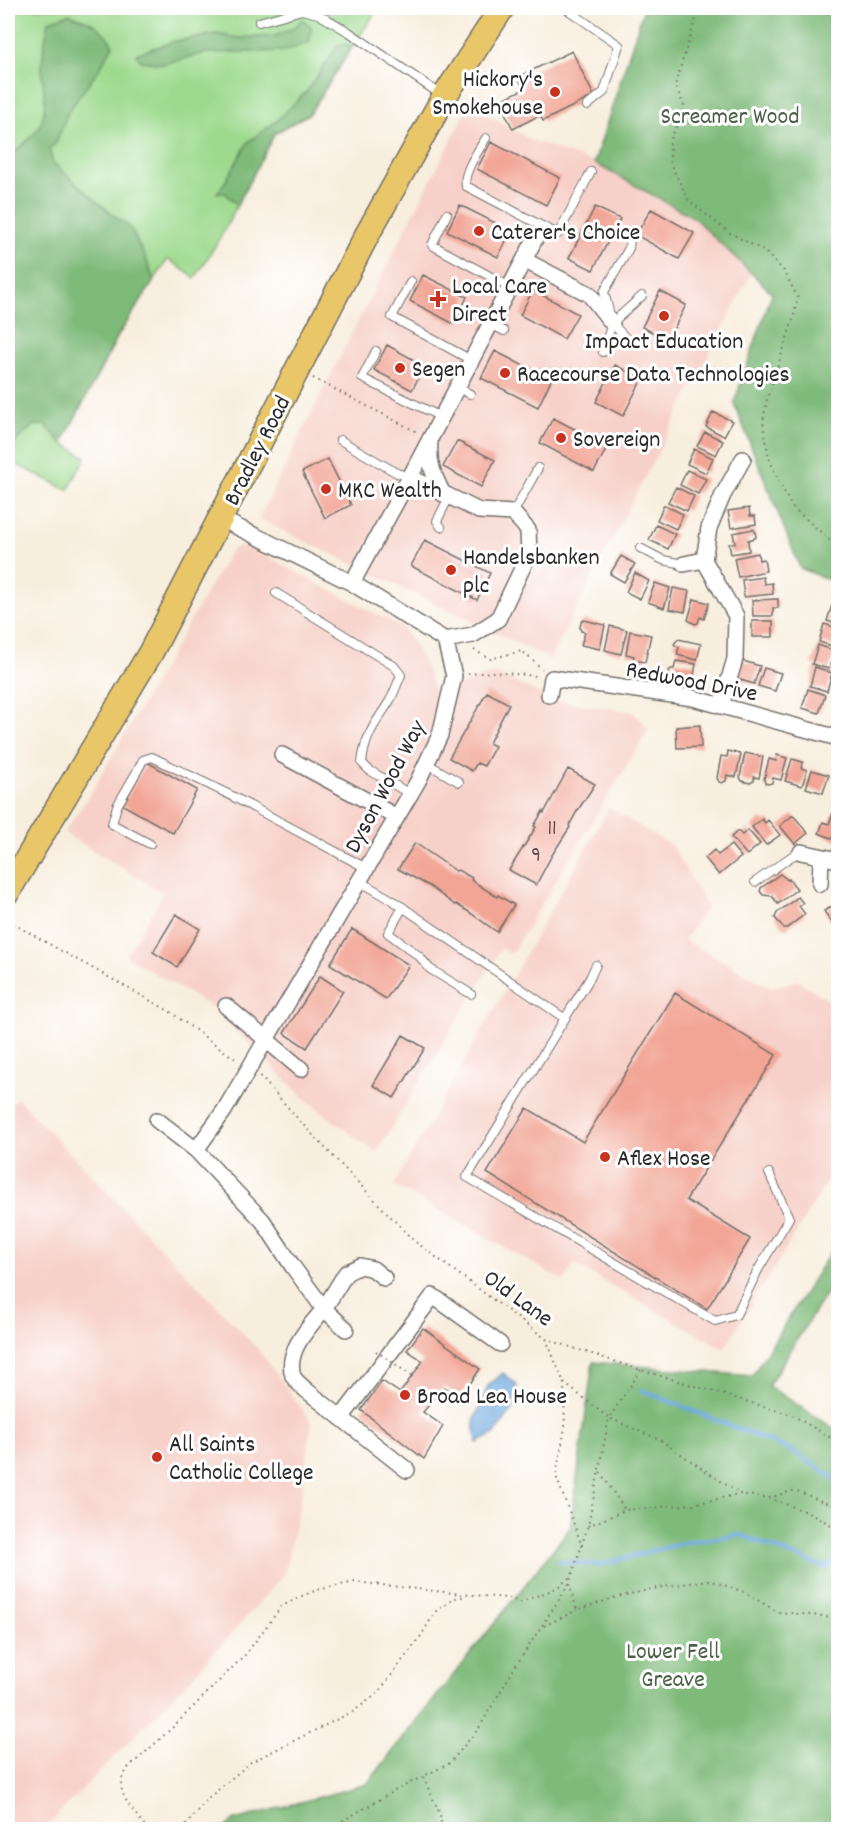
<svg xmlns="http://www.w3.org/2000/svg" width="846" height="1837" font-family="Dekko,sans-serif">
<rect width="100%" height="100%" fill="#fff"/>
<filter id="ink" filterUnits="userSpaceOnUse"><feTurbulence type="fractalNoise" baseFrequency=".0167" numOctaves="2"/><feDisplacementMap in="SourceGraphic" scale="12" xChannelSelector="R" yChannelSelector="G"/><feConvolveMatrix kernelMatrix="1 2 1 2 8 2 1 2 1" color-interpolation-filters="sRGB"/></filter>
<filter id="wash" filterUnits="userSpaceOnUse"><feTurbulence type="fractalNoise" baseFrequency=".008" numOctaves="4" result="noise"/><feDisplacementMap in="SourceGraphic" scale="24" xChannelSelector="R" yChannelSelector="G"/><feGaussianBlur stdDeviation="1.35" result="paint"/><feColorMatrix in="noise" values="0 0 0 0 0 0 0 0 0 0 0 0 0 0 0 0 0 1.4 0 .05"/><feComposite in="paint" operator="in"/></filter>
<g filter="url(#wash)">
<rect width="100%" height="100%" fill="#f8eede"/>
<!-- built -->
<path fill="#f7d1c9" d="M470 104 531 140 594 163 693 217 751 274 550 659 259 519 326 384Z
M239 546H247L403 628 415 646 427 670 434 691 466 684 484 676 496 674 557 701 633 712 649 729 511 954 501 948 376 1153 304 1098 213 1008 126 956 164 893 64 833 93 789 231 550Z
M609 808 672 846 707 907 684 940 771 988 797 980 838 1006V1164L724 1349 574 1264 564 1281 394 1185Z
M17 1098 257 1348 312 1422 302 1492 284 1575 189 1680 43 1830 8 1829V1110Z"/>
<!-- green -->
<path fill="#9dda8e" stroke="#64825c" stroke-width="1.5" d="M8 8H378L309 114 275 133 220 238 195 278 168 259 119 334 62 443 86 457 68 490 8 460Z"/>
<!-- forest -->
<path fill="#7eba79" stroke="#547252" stroke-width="1.5" d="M644 8H838V584L800 568 734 403 772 293 693 217 594 163Z
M69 14C90 21 101 25 113 45L99 69 68 112 56 143 49 149 53 163 113 215 130 227 147 261 154 281 119 334 62 443 45 425H34L14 443 10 461 8 460V159C17 149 38 134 42 120 48 104 42 85 42 68 42 52 46 37 49 21Z
M303 19 311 27 310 42 285 51 206 53 163 64 141 61 136 54 176 41 216 34 238 38 275 36 294 28Z
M339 44 353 45 309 114 275 133 237 205 225 193H217L225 182 248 142 275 122 307 91Z
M838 1240V1274L768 1386 838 1431V1829H223L235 1820 367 1784 570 1528 593 1362 752 1376Z"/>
<!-- water -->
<path fill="#6fa8de" stroke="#4d6a84" stroke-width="1.5" d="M503 1373 517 1385 513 1408 495 1434 477 1443 474 1421 488 1386Z"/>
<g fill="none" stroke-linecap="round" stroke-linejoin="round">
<!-- stream -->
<path stroke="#6fa8de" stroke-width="4.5" d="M641 1390 789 1449 838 1481
M558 1561 598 1565 688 1542 741 1535 823 1567 838 1563"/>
</g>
<g id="blocks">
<!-- building -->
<path fill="#f2a595" d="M572 51 594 96 543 121 540 115 513 129 499 101 524 89 518 77Z
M491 142 560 178 546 205 477 169Z
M460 205 511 231 498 257 447 231Z
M595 207 620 219 593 270 569 258Z
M651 209 694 233 679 259 636 235Z
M423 275 467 297 454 324 410 301Z
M533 290 578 314 564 339 520 315Z
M660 291 686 305 668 340 642 327Z
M387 345 425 366 412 390 374 370Z
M495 351 551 380 538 407 481 378Z
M615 365 642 379 623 416 596 402Z
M713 412 732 421 724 436 706 427Z
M553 418 608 446 594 472 540 443Z
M705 432 723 441 716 455 697 446Z
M457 441 495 460 481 487 443 467Z
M694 449 713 458 706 473 687 464Z
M328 459 351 505 325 518 302 472Z
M687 470 706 479 698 494 680 485Z
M676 487 694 496 687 511 668 502Z
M664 505 683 514 676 529 657 520Z
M749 508 750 516H755L756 524 731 528 728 511Z
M656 525 675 534 668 549 649 540Z
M753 529 755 531 756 537 755 538 748 540 749 551 731 554 729 544 735 543 733 533Z
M425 540 490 573 477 600 411 566Z
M758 553 759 560 764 559 766 571 738 577 734 558Z
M621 556 635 564 624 582 610 574Z
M635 573 649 581 640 599 626 592Z
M763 577 764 584 772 583 773 594 744 597 742 580Z
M655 583 670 588 664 608 648 602Z
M673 588 689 591 685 612 669 609Z
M694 599 709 603 704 619 700 617 698 623 695 624 688 620Z
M778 599V608H773V616H753L752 600Z
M833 602 838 604V624L827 621Z
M584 620 605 625 600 649 581 645 585 632 581 631 580 628 581 622Z
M752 621H773V637H752Z
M824 624 838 628V639L836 647 819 642Z
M610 626 627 630 621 654 605 650Z
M630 631 651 635 645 662 633 660 634 656 626 654Z
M678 639 701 644 697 660 677 655 679 647 676 646 674 644Z
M818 645 835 651 829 669 812 664Z
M676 661 696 664 693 680 670 677 669 671 671 669H674Z
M743 661 760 666 754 684 737 679Z
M815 667 832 673 827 691 810 686Z
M764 668 781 673 775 691 758 686Z
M808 689 825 695 819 713 802 708Z
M487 692 509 704 489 743 495 746 484 766 477 763 472 771 449 758Z
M700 725 701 747 677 748 676 727Z
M728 751 741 754 736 777 727 775 726 781 722 783 719 782 717 778 721 756 727 757Z
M745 753 763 757 759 778 754 777V781L750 783 742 781 740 777Z
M777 755 787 758 781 780 773 778 772 783 768 784 765 783 764 779 769 759 776 761Z
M792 759 803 762 801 768 807 770 802 786 785 781Z
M147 762 197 790 173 833 123 805Z
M568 769 595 784 576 813 569 826 570 827 552 855 536 885 509 870 536 827 534 826 543 811 544 813Z
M812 770 829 775 823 793 806 788Z
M834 811 838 812V841L819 833 823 822 829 824Z
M793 815 808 833 795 844 780 826Z
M762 819 765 823 768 820 780 835 766 845 752 827Z
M748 830 760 844 747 855 731 837 738 831 742 835Z
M415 843 456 871 458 870 472 878 471 880 497 897 498 895 514 905 497 932 469 912 456 904 455 905 429 886 398 869Z
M731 845 741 857 719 875 705 858 714 850 718 855Z
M780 874 788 880 789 879 797 889 778 904 772 896 763 895 760 891 761 888Z
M798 897 803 903 799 906 805 914 787 928H784L775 918 777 913Z
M838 904V929L837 930 824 911 834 905 836 906Z
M176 914 200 929 177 967 153 952Z
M352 929 409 965 386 999 330 964Z
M320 976 343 991 307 1048 284 1033Z
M675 993 776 1055 686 1200 750 1239 707 1309 487 1173 527 1108 583 1142Z
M403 1035 425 1048 394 1098 373 1085Z
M423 1328 480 1369 461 1397 444 1387 423 1412 443 1426 424 1459 361 1410 382 1381 400 1393 423 1361 407 1350Z"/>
</g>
</g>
<g filter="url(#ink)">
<use href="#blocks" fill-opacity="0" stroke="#736f6a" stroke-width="1.5"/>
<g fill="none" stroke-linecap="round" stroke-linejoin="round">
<!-- service casing -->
<g stroke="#736f6a" stroke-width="10">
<path id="service" d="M298 8 302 10 318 14 349 32 443 96
M565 8 619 45 604 92 587 106
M259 22 302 10
M486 138C479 150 462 173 466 186L542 226 535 239
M447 214 432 245 510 287
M542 226 558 234 591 172
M630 239 629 248 604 292 612 323 631 344
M411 281 392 317 471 360
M490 324 504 331
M376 351 362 378 441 417
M603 352 612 323 642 296
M457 387 470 394
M340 440 397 473 410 477
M513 513 538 468
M441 527 437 521 449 497
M640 548 663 560 684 564
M276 593 394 666 401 675C397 684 394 694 389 702 375 724 365 735 362 763L369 770 410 794
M426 763 459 782
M150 844 112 824 117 806 136 773 143 760 152 757 230 795 366 868
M359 881 392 900 564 1018
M755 882 792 856 801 852
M403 907 388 933 419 956 430 969 471 994
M596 965 590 978 467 1177 715 1321 736 1315 758 1270 789 1218 769 1173"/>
</g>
<!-- minor casing -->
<g stroke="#736f6a" stroke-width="18">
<path id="minor" d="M524 260 589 294 612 323
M430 441C428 463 433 474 443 494
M410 477 479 511 513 513 528 530 529 554 498 619 473 635 445 640
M221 519 352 583 445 640 454 676 440 735 418 781 224 1111 196 1150 263 1221 293 1267 324 1309C309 1327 285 1351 293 1376 295 1381 302 1386 306 1390L407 1470
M684 564 704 560
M352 583 410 477 535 239
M549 695 552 678 693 698 838 738
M721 706 735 659 736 616 704 560 709 528 723 495 743 459
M282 755 397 817
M801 852 838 860
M820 884 821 857
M226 1006 301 1069
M157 1120 196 1150
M346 1329 324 1309 346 1273 360 1266 373 1269 384 1278
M341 1418 433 1296 500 1344"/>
</g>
<!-- primary casing -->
<g stroke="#736f6a" stroke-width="27">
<path id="primary" d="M8 891 151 652 368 233 444 97 502 8"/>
</g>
<!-- path -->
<path stroke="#736f6a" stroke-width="2" stroke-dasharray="1.5 4.5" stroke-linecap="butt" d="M699 8 675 85 685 108 670 140V163L689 201 730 233 764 251 784 271 798 298 792 323 767 399 763 422 768 453 773 468 791 506 838 547
M823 8 838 25
M313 378 417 432
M474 650 490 659 522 651 542 669
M468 674 493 672 537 676
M8 921 169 1011 238 1061
M260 1076 307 1129 413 1240 546 1339 641 1370 792 1415 838 1442
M641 1370 609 1418 660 1440 740 1494
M564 1383 565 1428 556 1476 582 1546
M600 1472 625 1510
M769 1498 795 1490 833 1506 838 1511
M588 1526 625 1510 694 1504 740 1494 769 1498 810 1513 838 1529
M569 1584 577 1610 617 1597 657 1588 709 1580 744 1592 778 1612 822 1616 838 1620
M544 1626 577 1610
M423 1777 440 1814 442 1830
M148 1830 128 1804 122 1792 121 1780 128 1768 171 1729 245 1655 281 1607 297 1598 317 1590 355 1582 471 1595 508 1598 521 1602 557 1588 570 1577
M182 1830 207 1799 251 1762 354 1711 377 1694 421 1636 435 1612 455 1598 467 1596
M327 1830 394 1791 450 1763 479 1728 515 1667 569 1584 588 1526 609 1418 564 1383 546 1339"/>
<!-- service -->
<use href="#service" stroke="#fff" stroke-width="8"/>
<!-- minor -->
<use href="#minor" stroke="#fff" stroke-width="15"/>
<!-- primary -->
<use href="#primary" stroke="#e9c769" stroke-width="24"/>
<!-- path-bridge -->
<path stroke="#736f6a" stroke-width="2" stroke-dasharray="1.5 4.5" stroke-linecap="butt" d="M376 1351 412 1376"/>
</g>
</g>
<!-- markers -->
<g fill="#c8321e" stroke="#fff" stroke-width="2">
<circle cx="555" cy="92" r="6"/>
<circle cx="479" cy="231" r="6"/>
<path d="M435 290h6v6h6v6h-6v6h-6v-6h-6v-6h6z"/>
<circle cx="664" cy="316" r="6"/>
<circle cx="400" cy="368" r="6"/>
<circle cx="505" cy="373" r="6"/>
<circle cx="561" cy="438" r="6"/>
<circle cx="326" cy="489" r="6"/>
<circle cx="451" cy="570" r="6"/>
<circle cx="605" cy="1157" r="6"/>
<circle cx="405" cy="1395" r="6"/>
<circle cx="157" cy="1457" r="6"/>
</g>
<g text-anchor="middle" stroke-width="6" stroke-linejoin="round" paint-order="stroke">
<!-- number labels -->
<g font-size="21" fill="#5d4a46">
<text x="552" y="834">11</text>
<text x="536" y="861">9</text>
</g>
<!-- poi labels -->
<g font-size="24" fill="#2b2b2b" stroke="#fff" text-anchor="start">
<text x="543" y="86" text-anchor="end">Hickory's<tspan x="543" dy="28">Smokehouse</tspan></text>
<text x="491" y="239">Caterer's Choice</text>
<text x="452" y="293">Local Care<tspan x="452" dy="28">Direct</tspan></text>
<text x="664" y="348" text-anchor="middle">Impact Education</text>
<text x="412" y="376">Segen</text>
<text x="517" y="381">Racecourse Data Technologies</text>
<text x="573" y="446">Sovereign</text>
<text x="338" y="497">MKC Wealth</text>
<text x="463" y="564">Handelsbanken<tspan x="463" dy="28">plc</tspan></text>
<text x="617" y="1165">Aflex Hose</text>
<text x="417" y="1403">Broad Lea House</text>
<text x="169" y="1451">All Saints<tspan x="169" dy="28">Catholic College</tspan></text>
</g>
<!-- park labels -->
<g font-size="24" fill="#4d6049" stroke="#fff">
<text x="730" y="123">Screamer Wood</text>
<text x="673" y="1658">Lower Fell<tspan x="673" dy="28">Greave</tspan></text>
</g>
<!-- street labels -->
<g font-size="24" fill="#2b2b2b" stroke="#fff">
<text transform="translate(256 450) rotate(-63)" y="8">Bradley Road</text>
<text transform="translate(692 680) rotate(11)" y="8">Redwood Drive</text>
<text transform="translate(384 786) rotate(-62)" y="8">Dyson Wood Way</text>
<text transform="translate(519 1297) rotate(36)" y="8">Old Lane</text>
</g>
</g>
<!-- margin -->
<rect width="846" height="1837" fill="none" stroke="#fff" stroke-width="30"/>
</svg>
